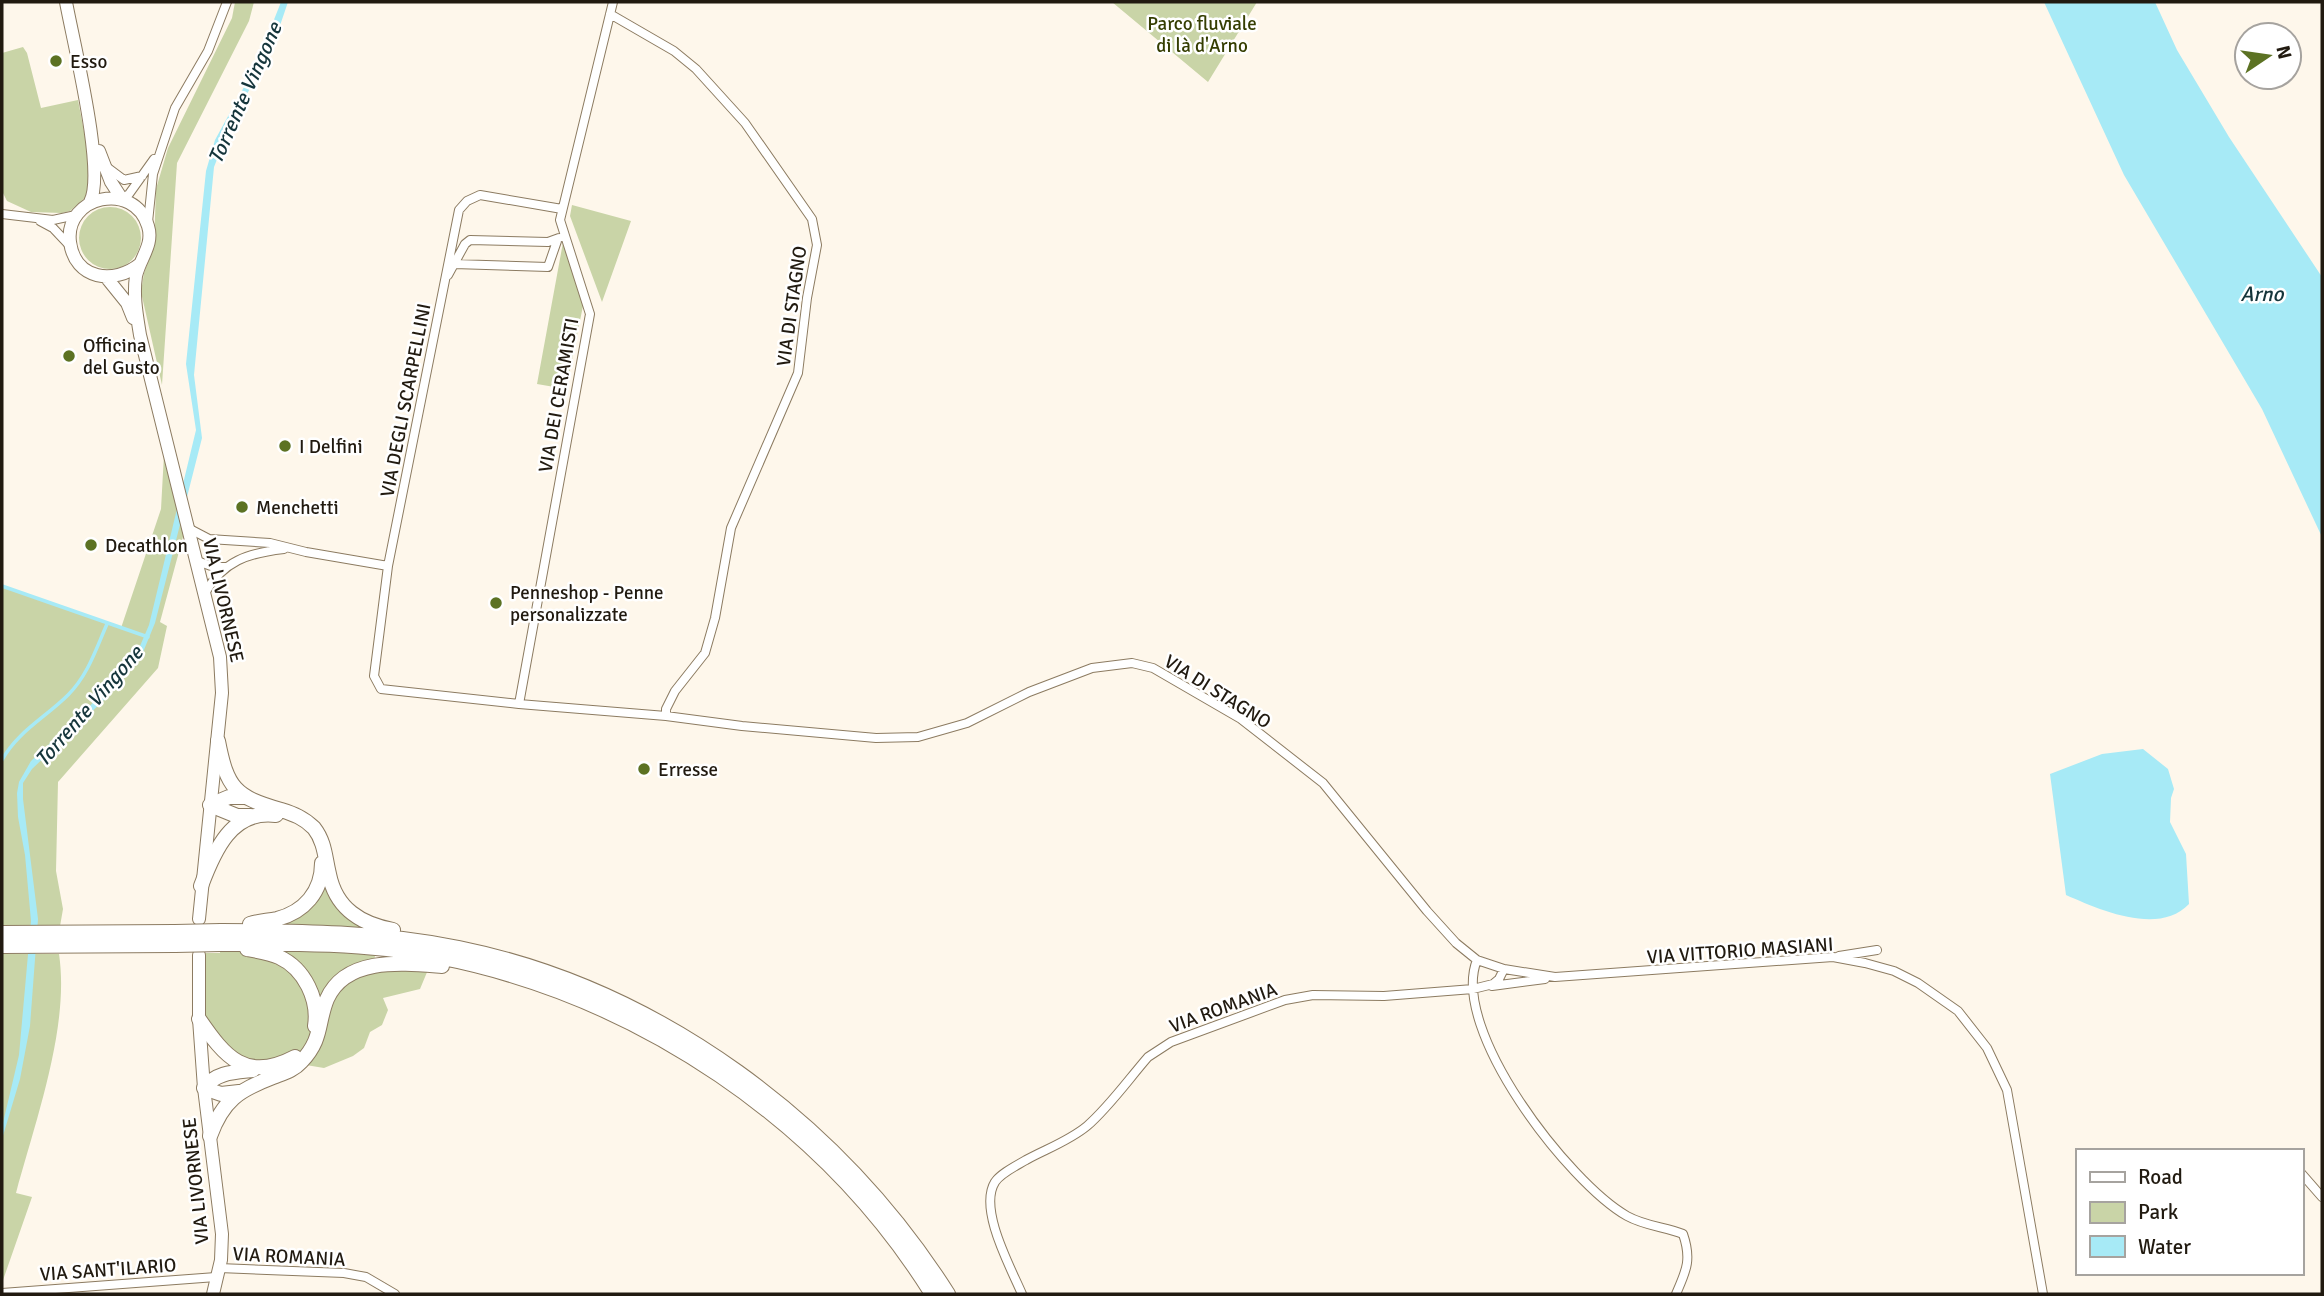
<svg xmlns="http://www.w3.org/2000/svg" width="2324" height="1296" font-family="Signika,sans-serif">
<rect width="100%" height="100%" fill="#fef7eb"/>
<!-- green -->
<path fill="#c9d4a7" d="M235 2H254L249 21 177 163 162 385 141 292 144 273 154 245 156 189 168 148 232 18Z
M1112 2H1257L1208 82Z
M23 47 27 53 41 108 78 100 91 168 87 196 70 211 62 213 31 212 7 201 2 191V53Z
M572 205 631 221 602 302 570 216Z
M79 238a31 31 0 1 1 62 0a31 31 0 1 1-62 0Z
M564 237 584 301 566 389 537 384Z
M165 436 187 522 160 622 167 626 158 668 58 782 56 871 63 909 59 932 2 933V586L121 628 161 509Z
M324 881 362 924 361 928 278 925Z
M221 944 283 959 284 949 375 955 374 965H430L420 989 383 998 388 1010 382 1025 370 1032 364 1048 353 1056 324 1068 300 1064 312 1048 317 1014 308 1044 295 1057 239 1063 199 1019V953H220Z
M2 954H59C70 1027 35 1122 16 1193L32 1197 2 1283Z"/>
<!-- water -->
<path fill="#a7eaf6" d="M281 2H288L272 49 233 119 214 167 194 375 202 438 155 623 141 657 105 699 32 769 23 783V799L38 919 30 1026 20 1079 2 1139V1127L19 1055 31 921 25 855 18 817 17 793 19 782 31 761 90 706 137 653 149 625 196 430 186 364 206 171 215 140 256 65Z
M2044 2H2155L2177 50 2229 137 2322 277V537L2262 409 2124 175Z
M2143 749 2168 769 2174 789 2171 798 2170 822 2186 854 2189 904C2159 936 2100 910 2066 895L2050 774 2102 754Z"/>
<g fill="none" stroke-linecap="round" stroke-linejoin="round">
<!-- stream -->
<path stroke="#a7eaf6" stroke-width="3.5" d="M2 586 148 637
M2 760C17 732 46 717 68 695 88 675 96 649 107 624"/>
<!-- street casing -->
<g stroke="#8c7b61" stroke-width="10">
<path id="street" d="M610 14 674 51 696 69 745 123 812 219 817 245 807 298 798 373 731 528 715 618 705 653 675 691 666 709V716
M108 168 124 180 142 176
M122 199 129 194 154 159
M2 214 53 220 76 215
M40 221 53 228 70 246
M148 222 153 174 175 108 208 51 227 2
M454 264 465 244 470 240 548 242 559 238
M448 275 454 264 548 267 557 241
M188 528 209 539 270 543 306 552 388 566 374 676 381 689 519 704 666 716 742 726 876 738 918 737 967 723 1029 692 1092 668 1132 663 1153 668 1241 719 1323 783 1427 911 1456 943 1477 960 1504 969 1555 977 1833 957 1865 963 1894 971 1918 983 1958 1011 1987 1048 2007 1090 2043 1294
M197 561 214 567H225
M388 566 459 210 467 201 480 195 562 209
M205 593C223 561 248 553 284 549
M519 704 590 314 560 220 613 2
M1839 956 1877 950
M1477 960C1449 1029 1569 1183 1627 1216 1645 1226 1665 1227 1683 1234 1692 1260 1686 1271 1676 1294
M1492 986 1545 979
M2301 1173 2322 1197
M219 1268 344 1273 366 1277 395 1294
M2 1293 216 1277
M1022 1294C1011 1268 978 1209 995 1182 1001 1173 1016 1166 1026 1160 1046 1149 1069 1141 1087 1126 1109 1107 1128 1080 1148 1057L1171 1042 1285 1000 1313 995 1384 996 1473 989 1493 984 1499 979 1504 969"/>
</g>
<!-- secondary casing -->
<g stroke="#8c7b61" stroke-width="14">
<path id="secondary" d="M204 1088 222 1234 221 1260 213 1294"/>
</g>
<!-- primary casing -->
<g stroke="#8c7b61" stroke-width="14">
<path id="primary" d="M66 2C73 41 106 172 90 202
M99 151 111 182 122 199
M140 264C114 285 75 280 70 242 64 196 134 180 148 226 154 245 140 258 136 276 133 296 137 316 140 335L220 657 222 693 199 919
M106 277 127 303 133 318
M199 955V1019L204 1088"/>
</g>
<!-- highway casing -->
<g stroke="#8c7b61" stroke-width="16">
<path id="highway" d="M218 741C227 788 235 797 281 810 294 814 304 818 314 828 325 842 325 858 329 874 336 909 361 924 393 930
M210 805 237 816H251
M210 805 229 797H243
M201 886C214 851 232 809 276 815
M250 924C259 921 268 921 277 919 304 912 322 892 322 863
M221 931C301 931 380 932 459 948 659 989 839 1122 948 1294
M2 933 175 932
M221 944C292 943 367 943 438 957 638 996 824 1121 932 1294
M2 946 175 945
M247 949C258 951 270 953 279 957 305 969 319 1000 315 1026
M199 1019C225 1057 246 1083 295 1057
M239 1092 221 1094 204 1088C216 1072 235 1072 253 1070
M210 1136C223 1100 239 1090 273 1077 283 1073 294 1070 301 1062 323 1039 317 1023 327 999 346 956 404 963 442 966"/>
</g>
<!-- street -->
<use href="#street" stroke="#fff" stroke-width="8"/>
<!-- secondary -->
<use href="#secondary" stroke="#fff" stroke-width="12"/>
<!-- primary -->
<use href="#primary" stroke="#fff" stroke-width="12"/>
<!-- highway -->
<use href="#highway" stroke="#fff" stroke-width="14"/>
<!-- highway-bridge casing -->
<g stroke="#8c7b61" stroke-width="16" stroke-linecap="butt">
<path id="highway-bridge" d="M175 932 221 931
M175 945 221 944"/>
</g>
<!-- highway-bridge -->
<use href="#highway-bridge" stroke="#fff" stroke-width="14"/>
</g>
<!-- markers -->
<g fill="#5c7223" stroke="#fff" stroke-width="2.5">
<circle cx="56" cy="61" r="7"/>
<circle cx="69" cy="356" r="7"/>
<circle cx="285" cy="446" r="7"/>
<circle cx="242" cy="507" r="7"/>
<circle cx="91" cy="545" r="7"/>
<circle cx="496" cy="603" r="7"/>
<circle cx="644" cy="769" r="7"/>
</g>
<g text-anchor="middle" stroke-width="5" stroke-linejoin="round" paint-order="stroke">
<!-- park labels -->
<g font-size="19" fill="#353e02" stroke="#fff">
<text x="1202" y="30">Parco fluviale<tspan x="1202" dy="22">di là d'Arno</tspan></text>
</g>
<!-- poi labels -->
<g font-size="19" fill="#211a10" stroke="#fff" text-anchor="start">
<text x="70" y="68">Esso</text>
<text x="83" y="352">Officina<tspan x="83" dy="22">del Gusto</tspan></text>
<text x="299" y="453">I Delfini</text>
<text x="256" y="514">Menchetti</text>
<text x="105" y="552">Decathlon</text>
<text x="510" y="599">Penneshop - Penne<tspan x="510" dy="22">personalizzate</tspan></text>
<text x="658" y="776">Erresse</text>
</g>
<!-- street labels -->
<g font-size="19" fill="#211a10" stroke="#fff">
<text transform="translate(791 306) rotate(-82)" y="7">VIA DI STAGNO</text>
<text transform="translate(558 395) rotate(-80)" y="7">VIA DEI CERAMISTI</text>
<text transform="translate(405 400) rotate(-79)" y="7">VIA DEGLI SCARPELLINI</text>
<text transform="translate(224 600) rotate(77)" y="7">VIA LIVORNESE</text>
<text transform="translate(1218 691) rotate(32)" y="7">VIA DI STAGNO</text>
<text transform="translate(1740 950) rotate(-4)" y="7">VIA VITTORIO MASIANI</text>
<text transform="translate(1223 1007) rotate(-20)" y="7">VIA ROMANIA</text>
<text transform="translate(195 1181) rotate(-96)" y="7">VIA LIVORNESE</text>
<text transform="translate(289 1256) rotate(3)" y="7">VIA ROMANIA</text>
<text transform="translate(108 1269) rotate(-4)" y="7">VIA SANT'ILARIO</text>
</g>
<!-- water labels -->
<g font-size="21" font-style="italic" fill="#15353b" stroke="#fff">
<text transform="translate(245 93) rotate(-66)" y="7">Torrente Vingone</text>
<text x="2262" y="301">Arno</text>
<text transform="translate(89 706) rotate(-49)" y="7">Torrente Vingone</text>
</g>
</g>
<!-- border -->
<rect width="2324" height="1296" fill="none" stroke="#211a10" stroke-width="7"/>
<!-- legend -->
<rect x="2076" y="1149" width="228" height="126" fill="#ffffff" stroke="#a6a39f" stroke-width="2"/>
<rect x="2090" y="1172" width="35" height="10" fill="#ffffff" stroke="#a6a39f" stroke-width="2"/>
<text x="2138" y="1184" font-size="21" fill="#211a10">Road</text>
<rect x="2090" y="1202" width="35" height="21" fill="#c9d4a7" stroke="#a6a39f" stroke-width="2"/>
<text x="2138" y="1219" font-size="21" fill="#211a10">Park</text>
<rect x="2090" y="1236" width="35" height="21" fill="#a7eaf6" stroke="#a6a39f" stroke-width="2"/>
<text x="2138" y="1254" font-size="21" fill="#211a10">Water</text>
<!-- north arrow -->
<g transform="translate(2268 56) rotate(77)"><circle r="33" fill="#ffffff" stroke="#a6a39f" stroke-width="2"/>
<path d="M0-5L12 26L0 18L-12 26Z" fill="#5c7223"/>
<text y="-10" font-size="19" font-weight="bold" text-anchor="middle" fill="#211a10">N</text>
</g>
</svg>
